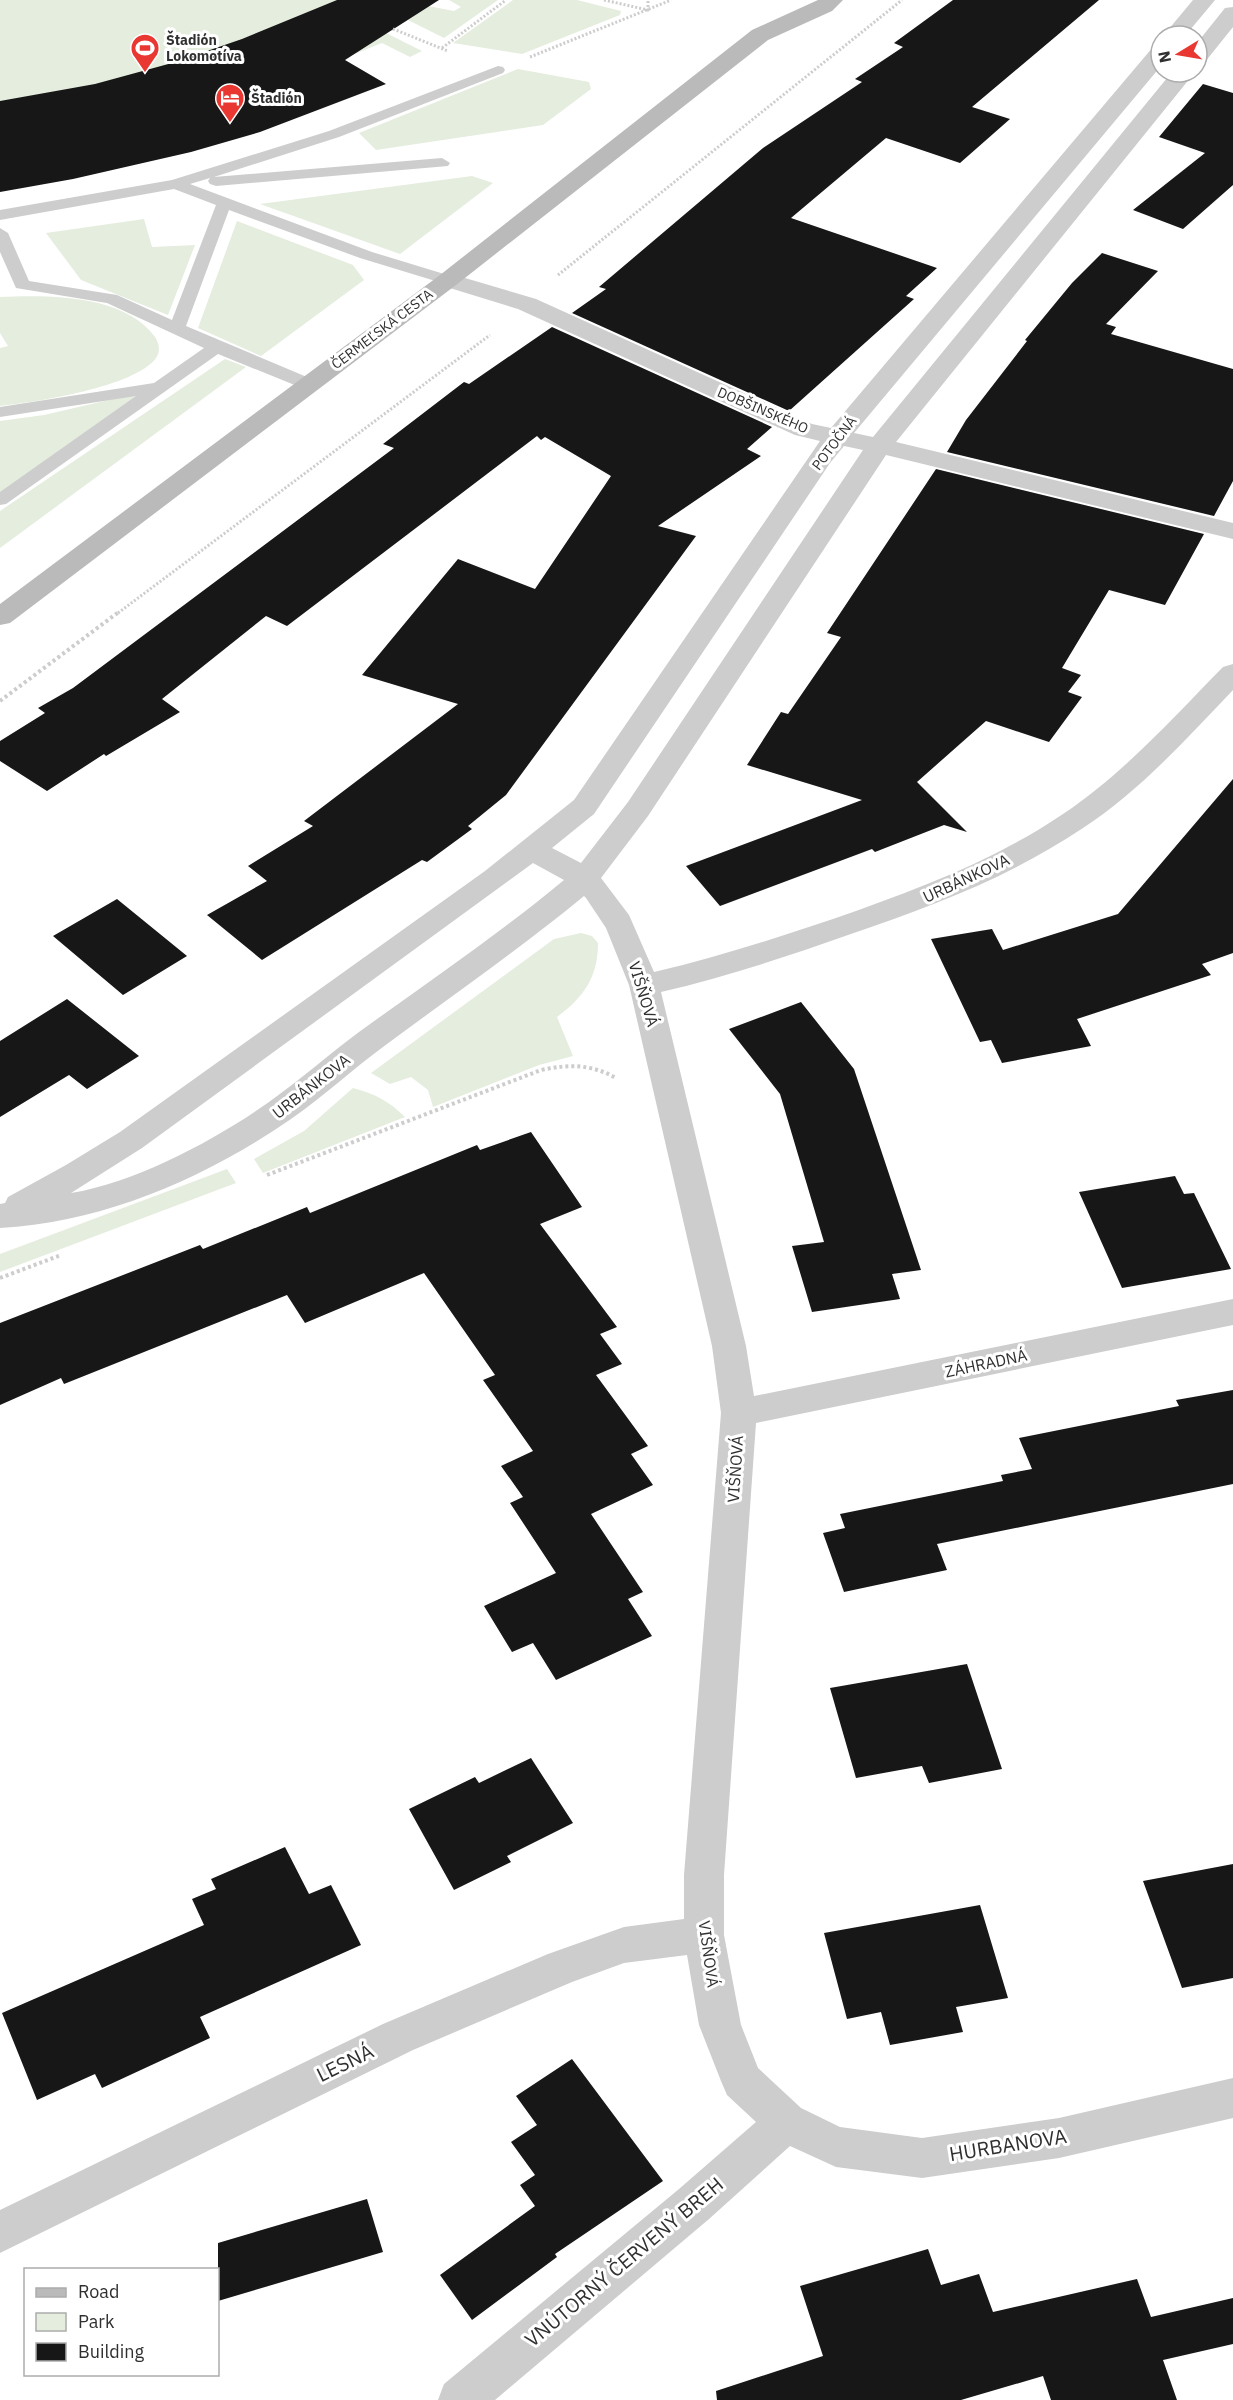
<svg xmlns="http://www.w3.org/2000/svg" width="1233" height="2400" font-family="'IBM Plex Sans',sans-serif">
<rect width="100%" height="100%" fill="#fff"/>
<!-- green -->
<path fill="#e5edde" d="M0 0H435L428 6 454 11 461 7 449 0H498L444 38 408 20 386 33 422 51 410 57 382 43 342 59 0 149Z
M513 0H577L621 11 620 15 522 54 453 43Z
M518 69 589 82 591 89 543 125 376 150 359 133Z
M472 176 493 183 400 254 260 204Z
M144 219 152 247 195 245 168 315 81 280 46 233Z
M237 221 353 265 364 280 261 356 198 328Z
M0 297C47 295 124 294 155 337 159 343 161 351 156 358 135 387 36 402 0 406V348L8 346 0 333Z
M225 359 246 367 0 548V511Z
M139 393 136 398 0 493V421L44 415Z
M581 933 592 936 598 943C598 977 584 997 557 1017L573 1056 539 1065 433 1107 428 1090 411 1077 390 1084 371 1073 554 939Z
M353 1088C375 1094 389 1101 405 1117L263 1173 254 1159 304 1131Z
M227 1169 236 1183 0 1272V1254Z"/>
<!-- building -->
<path fill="#171717" d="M337 0H439L345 60 386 84 260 132 191 152 73 179 0 192V101L95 84 172 63 242 39Z
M953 0H1099L972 107 1010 119 960 163 886 138 791 218 937 268 906 296 914 299 789 411 572 313 606 289 599 287 763 148 862 82 855 79 903 47 894 43Z
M1203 84 1233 93V185L1183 229 1133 210 1205 153 1159 137Z
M1102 253 1158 271 1106 324 1116 327 1111 334 1233 369V481L1214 516 947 452 966 420 1027 341 1025 340 1072 283Z
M552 327 772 427 747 449 761 456 658 526 696 536 506 795 468 826 472 829 427 862 422 860 262 960 207 915 267 881 248 866 313 826 304 821 458 704 362 675 458 559 535 589 611 476 545 437 541 440 537 436 287 626 266 616 162 699 180 712 106 756 104 754 47 791 0 761V741L45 713 38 708 73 688 394 448 383 444 464 382 469 384Z
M936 469 1204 534 1165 605 1109 590 1062 668 1081 675 1068 692 1082 697 1049 742 986 721 917 782 967 832 944 825 875 852 872 849 720 906 686 866 862 800 747 765 781 712 788 714 841 637 827 633Z
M1233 779V953L1202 964 1211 975 1077 1019 1091 1046 1002 1063 991 1040 980 1042 931 939 992 929 1003 950 1118 914Z
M117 899 187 956 123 995 53 936Z
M67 999 139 1056 87 1089 69 1075 0 1117V1041Z
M801 1002 854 1069 921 1270 892 1274 900 1299 812 1312 792 1246 824 1242 780 1094 729 1029Z
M531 1132 582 1207 540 1224 617 1327 600 1334 622 1364 596 1375 648 1446 631 1454 653 1485 591 1514 643 1592 628 1599 652 1636 556 1680 533 1643 512 1652 484 1606 556 1573 510 1503 523 1497 501 1466 533 1451 483 1380 495 1375 424 1273 305 1323 287 1295 64 1384 61 1378 0 1405V1323L200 1245 203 1249 307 1207 310 1213 477 1145 480 1150Z
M1175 1176 1184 1194 1194 1193 1231 1269 1122 1288 1079 1192Z
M1233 1390V1484L937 1544 947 1570 844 1592 823 1533 845 1528 840 1514 1003 1481 1001 1475 1032 1469 1019 1438 1179 1406 1176 1400Z
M967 1664 1002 1769 929 1783 922 1766 856 1778 830 1688Z
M531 1758 573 1823 507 1856 511 1862 454 1890 409 1809 475 1777 479 1783Z
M285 1847 309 1894 331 1885 361 1945 200 2017 210 2038 102 2088 95 2074 37 2100 2 2013 204 1925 192 1899 216 1889 211 1879Z
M1233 1864V1978L1182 1988 1143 1881Z
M980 1905 1008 1998 956 2007 963 2032 890 2045 881 2012 847 2019 824 1933Z
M572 2059 663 2181 555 2254 557 2257 472 2320 440 2275 535 2206 520 2185 535 2175 511 2142 537 2125 516 2096Z
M367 2199 383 2252 218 2301V2243Z
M928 2249 941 2285 979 2274 993 2312 1137 2279 1151 2317 1233 2298V2344L1163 2360 1177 2400H1051L1043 2376 961 2400H717L716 2391 823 2356 800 2286Z"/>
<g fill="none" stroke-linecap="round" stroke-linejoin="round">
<!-- path-far1 -->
<path stroke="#cdcdcd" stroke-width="3" stroke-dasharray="2 2" stroke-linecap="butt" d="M604 0 648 10V0
M393 29 448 51
M442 48 506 0
M530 57 671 0
M558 275 902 0
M118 613 490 335"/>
<!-- path -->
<path stroke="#cdcdcd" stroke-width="4" stroke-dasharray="3 3" stroke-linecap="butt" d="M0 701 120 611
M267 1175 541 1070C569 1064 591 1064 616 1078
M0 1278 61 1255"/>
<!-- service -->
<path fill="#cdcdcd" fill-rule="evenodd" d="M498 66 503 67 505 70 503 73 339 137 214 177 442 158 450 163 448 166 216 186 210 184 208 181 210 178 190 184 372 252 454 277 456 280 454 283H442L360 258 229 210 186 326 314 380 317 384 314 388H302L218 354 6 504 0 505V492L136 396 0 417V407L154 383 204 348 107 303 16 288 0 252V228L8 233 29 281 117 295 172 320 216 205 174 189 0 220V210L172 180 329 131Z"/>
<!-- minor -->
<path fill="#cdcdcd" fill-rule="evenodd" d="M1193 0H1215L1185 36H1163Z
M1233 7V27L1205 62 1197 64V43L1225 8Z
M1161 45V66L854 433 873 437 1172 72H1195L896 442 1233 523V539L886 455 648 816 601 878 629 915 654 972C715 958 773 939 833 919 913 891 992 862 1063 814 1123 774 1173 718 1223 667L1233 664V690C1187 738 1140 791 1083 828 1008 878 933 906 848 935 786 957 725 977 661 992L746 1346 754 1396 1233 1299V1325L756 1423 724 1875V1935L741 2025 758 2068 801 2108 840 2127 922 2138 1059 2118 1233 2078V2118L1059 2158 922 2178 836 2167 790 2146 709 2219 495 2400H438L444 2384 679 2189 756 2122 727 2095 721 2081 699 2025 687 1955 624 1963 572 1982 413 2050 0 2253V2210L383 2024 548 1954 624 1927 684 1919V1875L721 1413 712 1346 629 985 606 928 586 898 584 896C521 948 453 995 387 1044 354 1068 324 1096 291 1119 205 1178 105 1222 0 1228V1204L5 1203 8 1197 66 1165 120 1132 485 871 574 800 820 441 795 435 518 309 440 285 436 280 440 275 448 273 536 299 812 424 831 428 1153 47ZM844 446 863 450 628 802 581 863 552 848 594 814 830 463ZM533 863 564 880C499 934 428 982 359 1032 328 1055 300 1080 269 1102 215 1140 137 1182 71 1193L142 1148Z"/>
<!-- secondary -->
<path fill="#bababa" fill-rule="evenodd" d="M818 0H843L832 11 768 40 456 285 10 623 0 625V604L440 275 752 30Z"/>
</g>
<!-- icons -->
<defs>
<g id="stadium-pin" transform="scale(1.5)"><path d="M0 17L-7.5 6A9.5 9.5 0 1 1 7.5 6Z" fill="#e83831" stroke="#fff"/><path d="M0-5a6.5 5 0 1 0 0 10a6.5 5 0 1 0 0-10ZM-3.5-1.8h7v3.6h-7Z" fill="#fff"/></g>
<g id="hotel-pin" transform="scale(1.5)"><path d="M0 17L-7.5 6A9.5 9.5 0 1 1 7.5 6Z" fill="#e83831" stroke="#fff"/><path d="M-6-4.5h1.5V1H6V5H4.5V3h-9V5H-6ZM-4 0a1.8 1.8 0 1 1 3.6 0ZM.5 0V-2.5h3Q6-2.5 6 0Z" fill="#fff"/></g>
</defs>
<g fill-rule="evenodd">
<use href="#stadium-pin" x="145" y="48"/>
<use href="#hotel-pin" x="230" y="98"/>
</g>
<g text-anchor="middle" stroke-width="6" stroke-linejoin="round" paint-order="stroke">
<!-- far-poi labels -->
<g font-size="14" font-weight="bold" fill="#303030" stroke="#fff" text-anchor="start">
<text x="166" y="45">Štadión<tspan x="166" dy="16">Lokomotíva</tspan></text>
<text x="251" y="103">Štadión</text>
</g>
<!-- far-street labels -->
<g font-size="14" fill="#303030" stroke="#fff">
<text transform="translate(382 329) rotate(-37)" y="5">ČERMEĽSKÁ CESTA</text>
<text transform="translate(763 410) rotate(23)" y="5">DOBŠINSKÉHO</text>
<text transform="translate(834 443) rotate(-53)" y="5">POTOČNÁ</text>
</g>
<!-- street labels -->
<g font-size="16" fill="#303030" stroke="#fff">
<text transform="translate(966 878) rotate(-25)" y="6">URBÁNKOVA</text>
<text transform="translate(644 994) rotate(73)" y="6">VIŠŇOVÁ</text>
<text transform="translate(311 1086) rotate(-38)" y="6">URBÁNKOVA</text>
<text transform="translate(986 1363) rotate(-12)" y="6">ZÁHRADNÁ</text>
<text transform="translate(735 1469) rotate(-86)" y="6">VIŠŇOVÁ</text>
<text transform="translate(709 1954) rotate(82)" y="6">VIŠŇOVÁ</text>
</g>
<!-- near-street labels -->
<g font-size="20" fill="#303030" stroke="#fff">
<text transform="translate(345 2063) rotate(-26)" y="7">LESNÁ</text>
<text transform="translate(1008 2145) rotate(-9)" y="7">HURBANOVA</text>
<text transform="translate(624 2262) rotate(-40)" y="7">VNÚTORNÝ ČERVENÝ BREH</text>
</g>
</g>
<!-- legend -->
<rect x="24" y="2268" width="195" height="108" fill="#ffffff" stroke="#acacac" stroke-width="1.5"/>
<rect x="36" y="2288" width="30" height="9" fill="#bababa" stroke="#acacac" stroke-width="1.5"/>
<text x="78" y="2298" font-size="18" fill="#303030">Road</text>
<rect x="36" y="2313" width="30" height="18" fill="#e5edde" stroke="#acacac" stroke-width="1.5"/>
<text x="78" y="2328" font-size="18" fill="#303030">Park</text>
<rect x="36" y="2343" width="30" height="18" fill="#171717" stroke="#acacac" stroke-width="1.5"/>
<text x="78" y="2358" font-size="18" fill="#303030">Building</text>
<!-- north arrow -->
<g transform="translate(1179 54) rotate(259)"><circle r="28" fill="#ffffff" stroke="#acacac" stroke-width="1.5"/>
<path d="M0-4.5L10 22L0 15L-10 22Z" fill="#e83831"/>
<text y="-9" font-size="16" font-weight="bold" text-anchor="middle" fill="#303030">N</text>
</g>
</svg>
